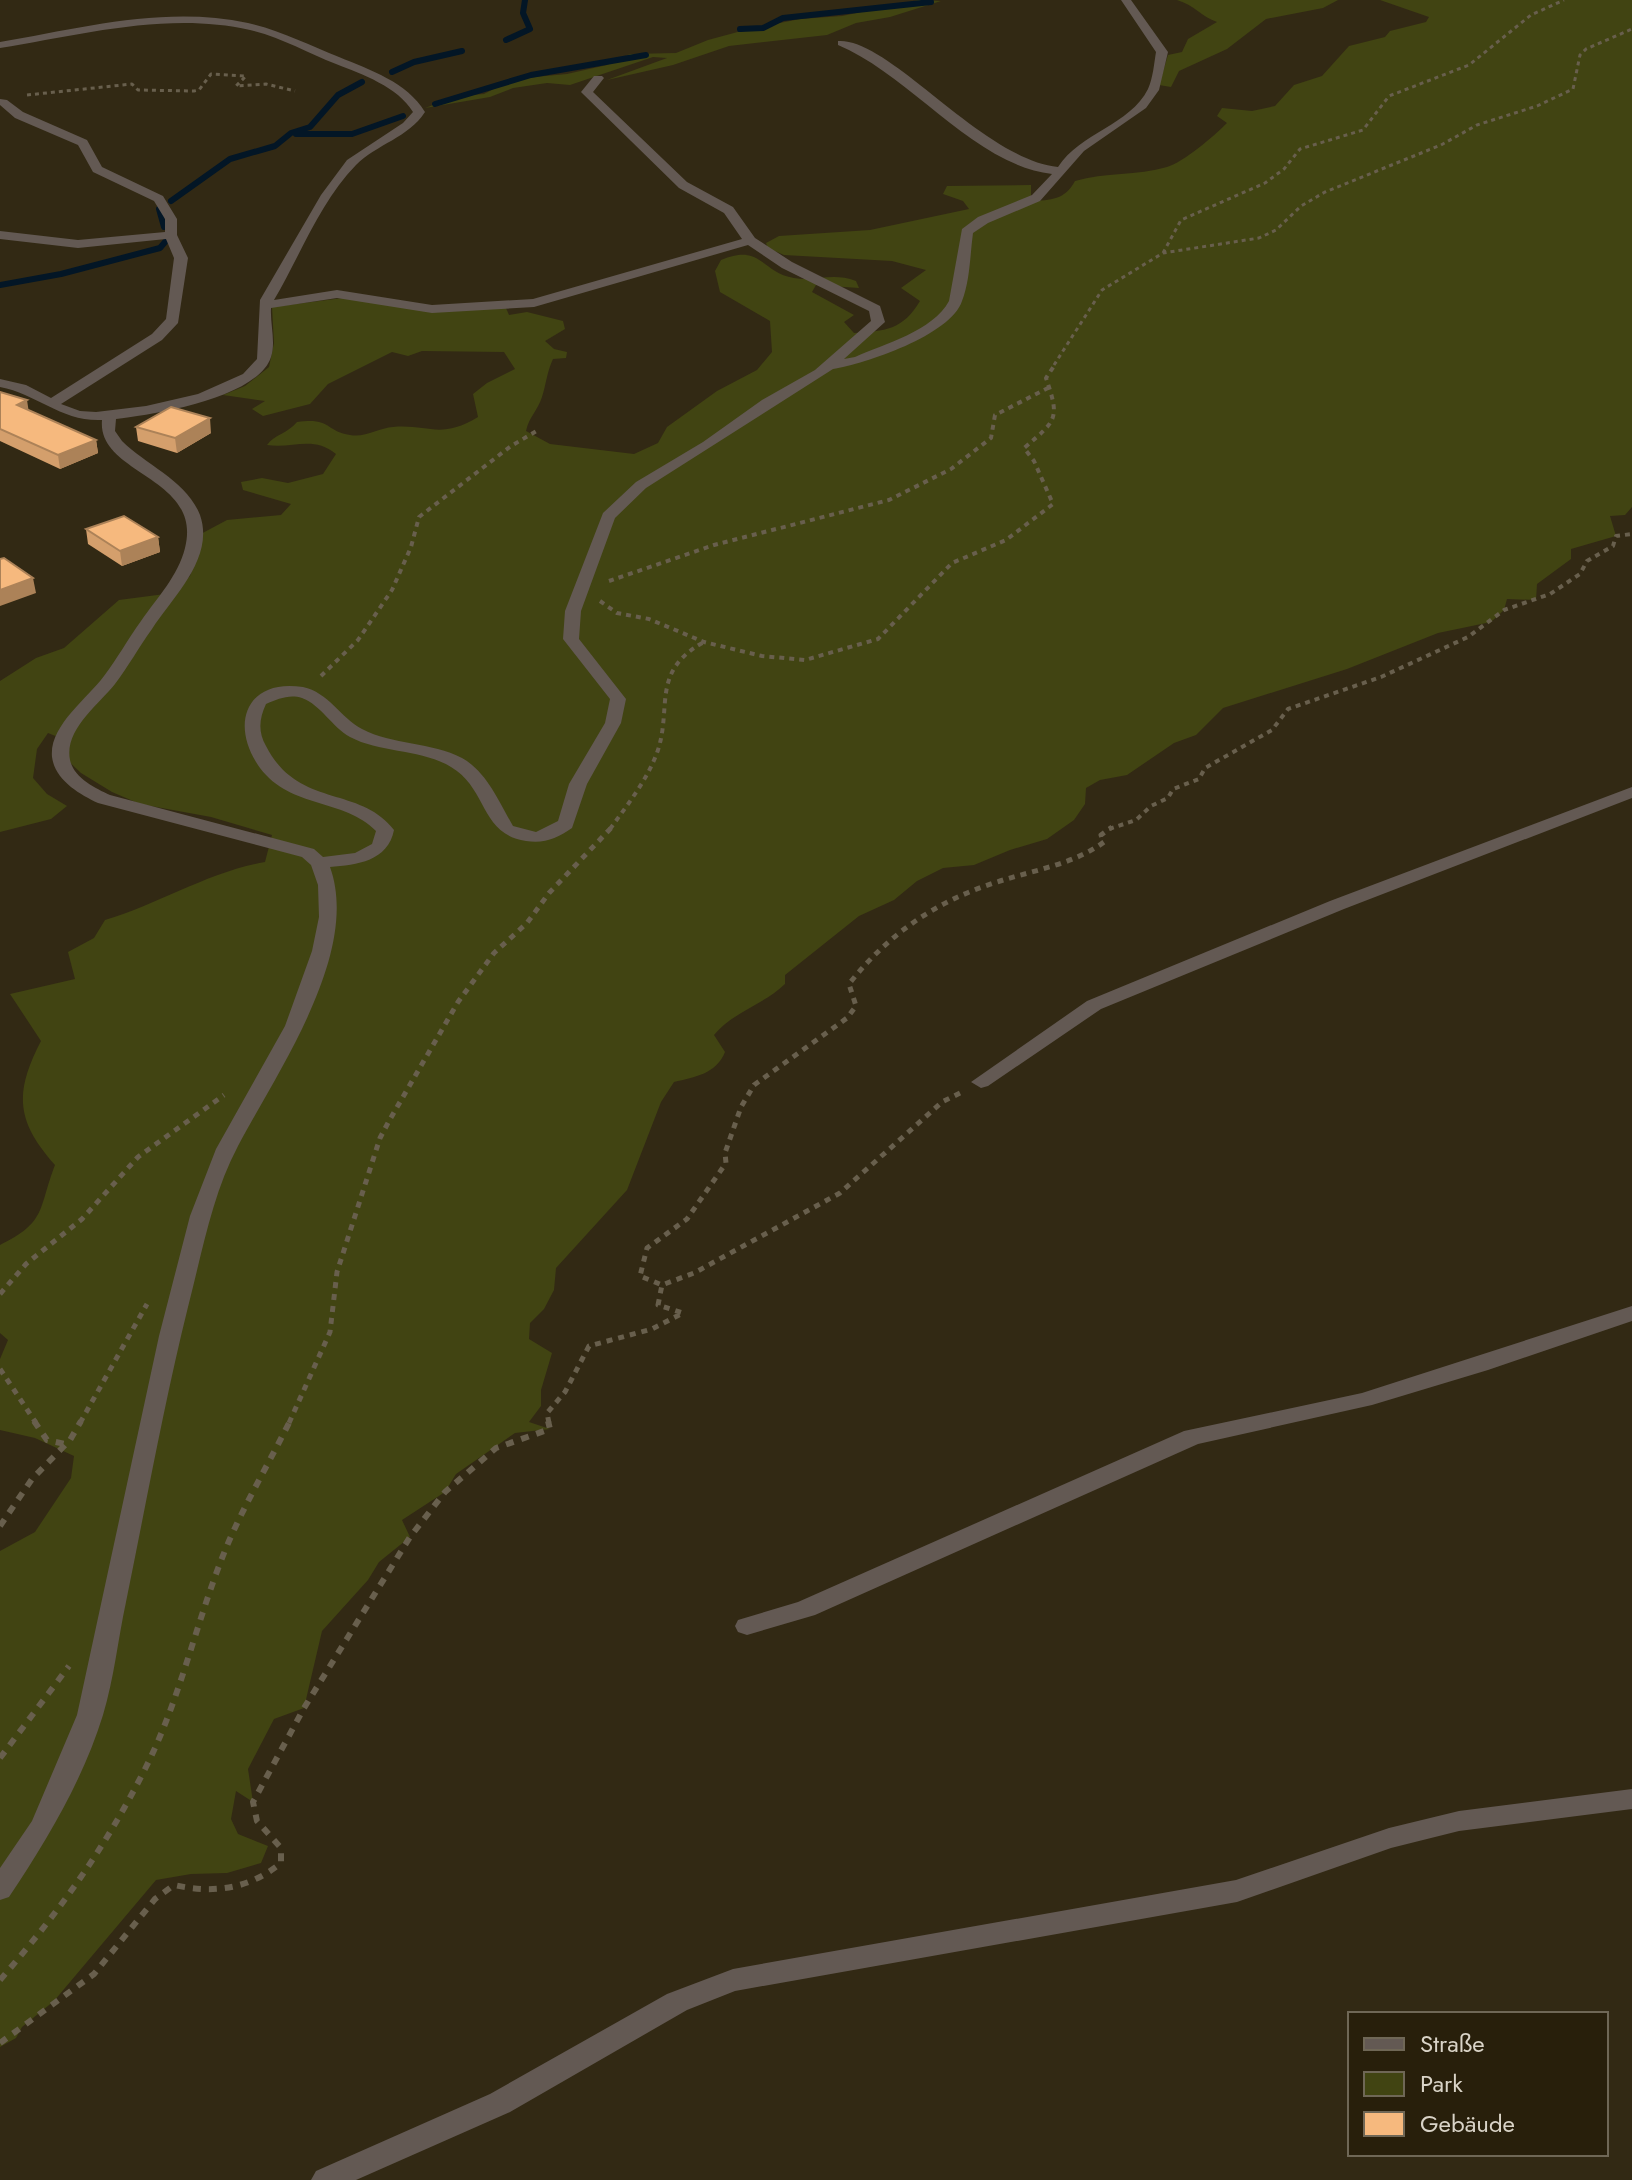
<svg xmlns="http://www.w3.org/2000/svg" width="1632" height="2180" font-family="Jost,sans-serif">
<rect width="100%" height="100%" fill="#322914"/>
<!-- green -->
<path fill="#414412" d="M919 0 941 1 890 17 856 23 827 35 729 46 673 65 607 80 667 58 653 57 570 85 547 83 513 88 490 97 425 108 457 96 484 94 513 79 567 74 607 65 630 54 676 53 708 40 745 30 800 19 842 16Z
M1177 0H1338L1323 8 1266 19 1227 49 1179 71 1171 87 1159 85 1168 55 1182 52 1188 39 1217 22C1202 17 1194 5 1177 0Z
M1380 0H1632V507L1625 515 1610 516 1616 536 1571 549V559L1537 584 1536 600 1507 599 1504 610 1491 622 1438 633 1347 669 1223 708 1196 735 1174 743 1127 775 1100 780 1086 788 1085 804 1074 820 1047 839 1010 850 974 865 943 868 917 881 894 900 859 916 785 975V984C763 1005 733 1012 714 1035L725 1052C716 1074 695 1077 674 1082L661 1102 627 1190 556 1268 554 1290 544 1309 530 1323 529 1339 552 1353 541 1390V1406L529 1422 550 1429 515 1433 456 1474 445 1492 402 1520 410 1537 379 1562 368 1580 322 1631 304 1708 274 1719 248 1769 253 1802 236 1791 231 1819 238 1834 268 1846 261 1863 227 1873 191 1874 156 1880 54 2001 22 2027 16 2038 0 2047V1551L35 1532 71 1478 74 1456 35 1438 0 1430V1359L8 1340 0 1333V1245C47 1222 38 1209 55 1165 16 1121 14 1093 41 1041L10 994 75 979 68 952 94 938 105 920C159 904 208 872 265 862L272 835 211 817 140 804 112 792 81 773 62 755 58 737 48 733 37 749 33 778 47 794 67 806 51 819 0 832V681L36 658 64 648 119 600 165 594 175 590 190 576 199 550 197 536 227 520 281 515 291 504 243 490 241 482 262 478 288 483 323 474 336 454C313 435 293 449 267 445 275 434 287 434 297 422 331 417 325 431 350 435 365 438 379 428 393 427 429 424 440 440 478 417L473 394 487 383 515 369 504 352 422 351 408 356 392 352 328 384 310 404 263 416 252 409 265 401 223 395 245 386 269 367 274 343 272 307 343 298 446 311 506 308 509 315 527 312 563 321 565 329 545 341 554 349 567 352 566 358 553 359C547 372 546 384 542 397 538 410 529 417 526 431L550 444 634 454 658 443 667 427 717 391 757 370 772 352 770 321 720 292 715 271 721 260C762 243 760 272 794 278 815 282 832 272 856 281L859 288 816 285 812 292 854 315 844 322 854 333C885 331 903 330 920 301L901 288 926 270 892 261 784 255 768 248 766 243 779 236 870 230 969 209 963 201 943 194 947 186 1031 185V201C1051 200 1065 200 1075 181 1105 172 1137 176 1167 167 1184 162 1214 136 1227 123L1217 116 1222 108 1252 111 1275 106 1294 85 1322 76 1349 46 1385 37 1390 31 1426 22 1429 17Z"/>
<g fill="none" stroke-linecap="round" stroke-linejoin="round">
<!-- stream -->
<path stroke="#031626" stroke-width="6" d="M740 29 763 28 783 18 931 2
M506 40 530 29 523 13 525 0
M392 72 414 62 462 51
M435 104 531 75 646 55
M296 134H352L403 116
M171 201 230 159 275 146 291 133 310 127 338 95 362 82
M159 209 164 227
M0 285 61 274 160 248 165 242"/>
<!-- path-far3 -->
<path stroke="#685f4d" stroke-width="3" stroke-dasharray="4 4" stroke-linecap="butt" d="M27 95 132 84 138 90 194 91 199 90 211 74 246 76 236 86 266 84 295 91
M1163 253 1181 220 1265 183 1284 169 1300 149 1363 130 1389 96 1469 65 1531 15 1564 0
M1054 365 1102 290 1163 253 1259 238 1276 230 1301 206 1325 192 1441 145 1477 125 1537 106 1573 89 1580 55 1586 49 1632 29"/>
<!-- path-far2 -->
<path stroke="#685f4d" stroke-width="4" stroke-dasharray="5 5" stroke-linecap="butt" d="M609 581 714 545 889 500 951 469 991 438 995 415 1048 388
M600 601 617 613 649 619 704 642 762 656 805 660 878 639 952 563 1006 540 1053 504 1034 461 1024 448C1057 420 1060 419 1046 378L1056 363
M321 676 358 640 392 590 411 547 419 517 511 446 540 429
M610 829C628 804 648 779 658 750 672 706 651 671 704 642
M1109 829 1136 820 1151 806 1168 798 1173 789 1199 779 1205 768 1272 730 1288 709 1381 677 1468 637 1504 610 1550 594 1580 574 1587 561 1613 546 1616 536 1632 534"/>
<!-- path-far1 -->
<path stroke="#685f4d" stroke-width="5" stroke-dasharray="6 6" stroke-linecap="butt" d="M960 1093 942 1102 840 1193 694 1273 662 1285 640 1276 647 1248 687 1219 726 1163 725 1153 741 1107 754 1085 847 1018 856 1006 849 984C889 933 938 900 1000 881 1035 870 1074 864 1104 842L1101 835 1112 827
M0 1294 26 1264 82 1219 138 1157 224 1095
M0 1369 36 1423
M80 1423 147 1304
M289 1423 330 1332 337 1272 380 1138 389 1121 458 1002 494 953 527 923 549 893 612 827
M549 1423 547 1413 565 1392 589 1346 652 1329 683 1313 658 1305 662 1285"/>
<!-- path -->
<path stroke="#685f4d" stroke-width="6" stroke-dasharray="8 8" stroke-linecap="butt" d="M34 1421 47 1440 65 1444
M0 1526 32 1479 70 1440 81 1421
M0 1758 69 1666
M0 1980C59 1912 104 1850 145 1769 182 1696 197 1616 229 1541 247 1500 270 1461 290 1421
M0 2043 94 1974 155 1899 174 1885C214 1894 249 1889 281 1863V1848L257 1821 253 1802 304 1708 410 1537 445 1492 496 1448 550 1429 548 1421"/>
<!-- minor -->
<path fill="#635953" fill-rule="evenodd" d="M1121 0H1131L1168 52 1159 90 1146 108 1084 151 1040 201 988 223 973 233C970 255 970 281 962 301 951 335 865 364 833 369L646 488 615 518 581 611 579 639 626 699 621 723 587 784 572 828C557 838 545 844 526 841 480 834 488 789 451 767 422 749 380 753 350 737 332 727 321 705 302 698 289 694 278 699 266 704 259 719 258 732 266 746 298 809 360 785 394 830 388 861 357 865 330 867 361 953 277 1072 238 1146 212 1195 202 1253 188 1307 164 1404 146 1504 126 1602 118 1639 114 1679 103 1715 83 1780 47 1840 9 1897L0 1900V1868L32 1821 77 1715 159 1336 190 1216 216 1149 285 1026 312 951 319 917 318 885 311 865 302 857 98 803C79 794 55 780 52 757 49 726 87 699 104 676 117 659 128 639 141 621 157 598 178 576 185 548 203 476 97 475 102 420 62 422 37 394 0 387V379L26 385 51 398 152 334 166 319 174 258 166 239 78 248 0 239V231L78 240 165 232V219L154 201 93 172 78 145 15 118 0 105V99L7 100 23 112 87 140 102 167 163 196 177 219V235L188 258 178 323 162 340 61 404 80 411 96 412 146 406 198 394 243 374 257 359 260 300 321 195 347 160 403 123 413 112C398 87 362 74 336 64 308 53 280 37 250 30 168 11 81 35 0 48V42C81 28 166 5 248 23 280 30 309 45 339 57 370 70 407 82 425 112 408 138 377 144 356 165 320 202 300 256 274 300L337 290 432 305 533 299 742 239 724 213 679 188 583 94 581 92 594 76H602L604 78 593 92 687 182 733 207 755 238 792 262 880 306 885 322 844 359 855 357C884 344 933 331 949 301L962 229 978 217 1032 195 1052 174C976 166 910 75 838 45V41C889 37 982 159 1058 167 1080 133 1130 125 1148 89 1153 78 1154 64 1156 52ZM748 245 782 268 869 311 871 321 815 370 762 400 703 442 636 482 603 513 565 611 563 639 610 699 605 723 569 784 558 821 536 832 513 826C499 802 487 772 462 758 432 742 392 745 362 729 341 718 328 692 303 687 246 678 229 725 260 768 291 809 344 798 376 831L372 844 355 853 323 857 314 849 110 795C95 788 74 778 70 760 64 730 98 705 115 684 128 667 139 647 152 629 173 597 215 558 200 515 187 481 146 465 122 441L115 431 116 419C153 415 258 398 271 357 276 342 270 324 271 308L337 298 432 313 534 307Z
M1632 787V798L1344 909 1101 1009 988 1086 981 1088 971 1082 1087 1001 1330 901Z
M1632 1306V1321L1488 1370 1372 1405 1198 1444 815 1615 747 1635 738 1632 735 1626 738 1620 798 1602 1184 1431 1362 1393Z
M1632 1789V1809L1459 1831 1391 1848 1237 1902 735 1991 687 2010 510 2112 356 2180H311L316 2171 490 2094 667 1994 733 1969 1236 1880 1389 1828 1459 1811Z"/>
</g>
<!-- wall -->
<path fill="#d49f6c" d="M0 392 29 410 96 440 98 453 60 469 0 441Z
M136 427 211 433 177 453 138 441Z
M86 529 158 537 160 552 122 566 88 544Z"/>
<!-- shaded-wall -->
<path fill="#ac8258" d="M27 400 29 413 17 405Z
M210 418 211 433 177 453 175 438Z
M96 440 98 453 60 469 58 455Z
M158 537 160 552 122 566 120 551Z
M33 578 36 593 0 606V590Z"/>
<!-- building -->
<path fill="#f6b97e" stroke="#ac8258" stroke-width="2" d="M0 392 27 400 17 405 96 440 58 455 0 429Z
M171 407 210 418 175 438 136 427Z
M124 516 158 537 120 551 86 529Z
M4 558 33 578 0 590V559Z"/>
<!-- legend -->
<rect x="1348" y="2012" width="260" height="144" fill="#281f0b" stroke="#6f6756" stroke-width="2"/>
<rect x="1364" y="2038" width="40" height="12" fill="#635953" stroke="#6f6756" stroke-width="2"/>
<text x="1420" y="2052" font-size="24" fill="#d9d3c7">Straße</text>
<rect x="1364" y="2072" width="40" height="24" fill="#414412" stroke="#6f6756" stroke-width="2"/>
<text x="1420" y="2092" font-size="24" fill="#d9d3c7">Park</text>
<rect x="1364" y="2112" width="40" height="24" fill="#f6b97e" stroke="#6f6756" stroke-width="2"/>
<text x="1420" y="2132" font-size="24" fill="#d9d3c7">Gebäude</text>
</svg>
